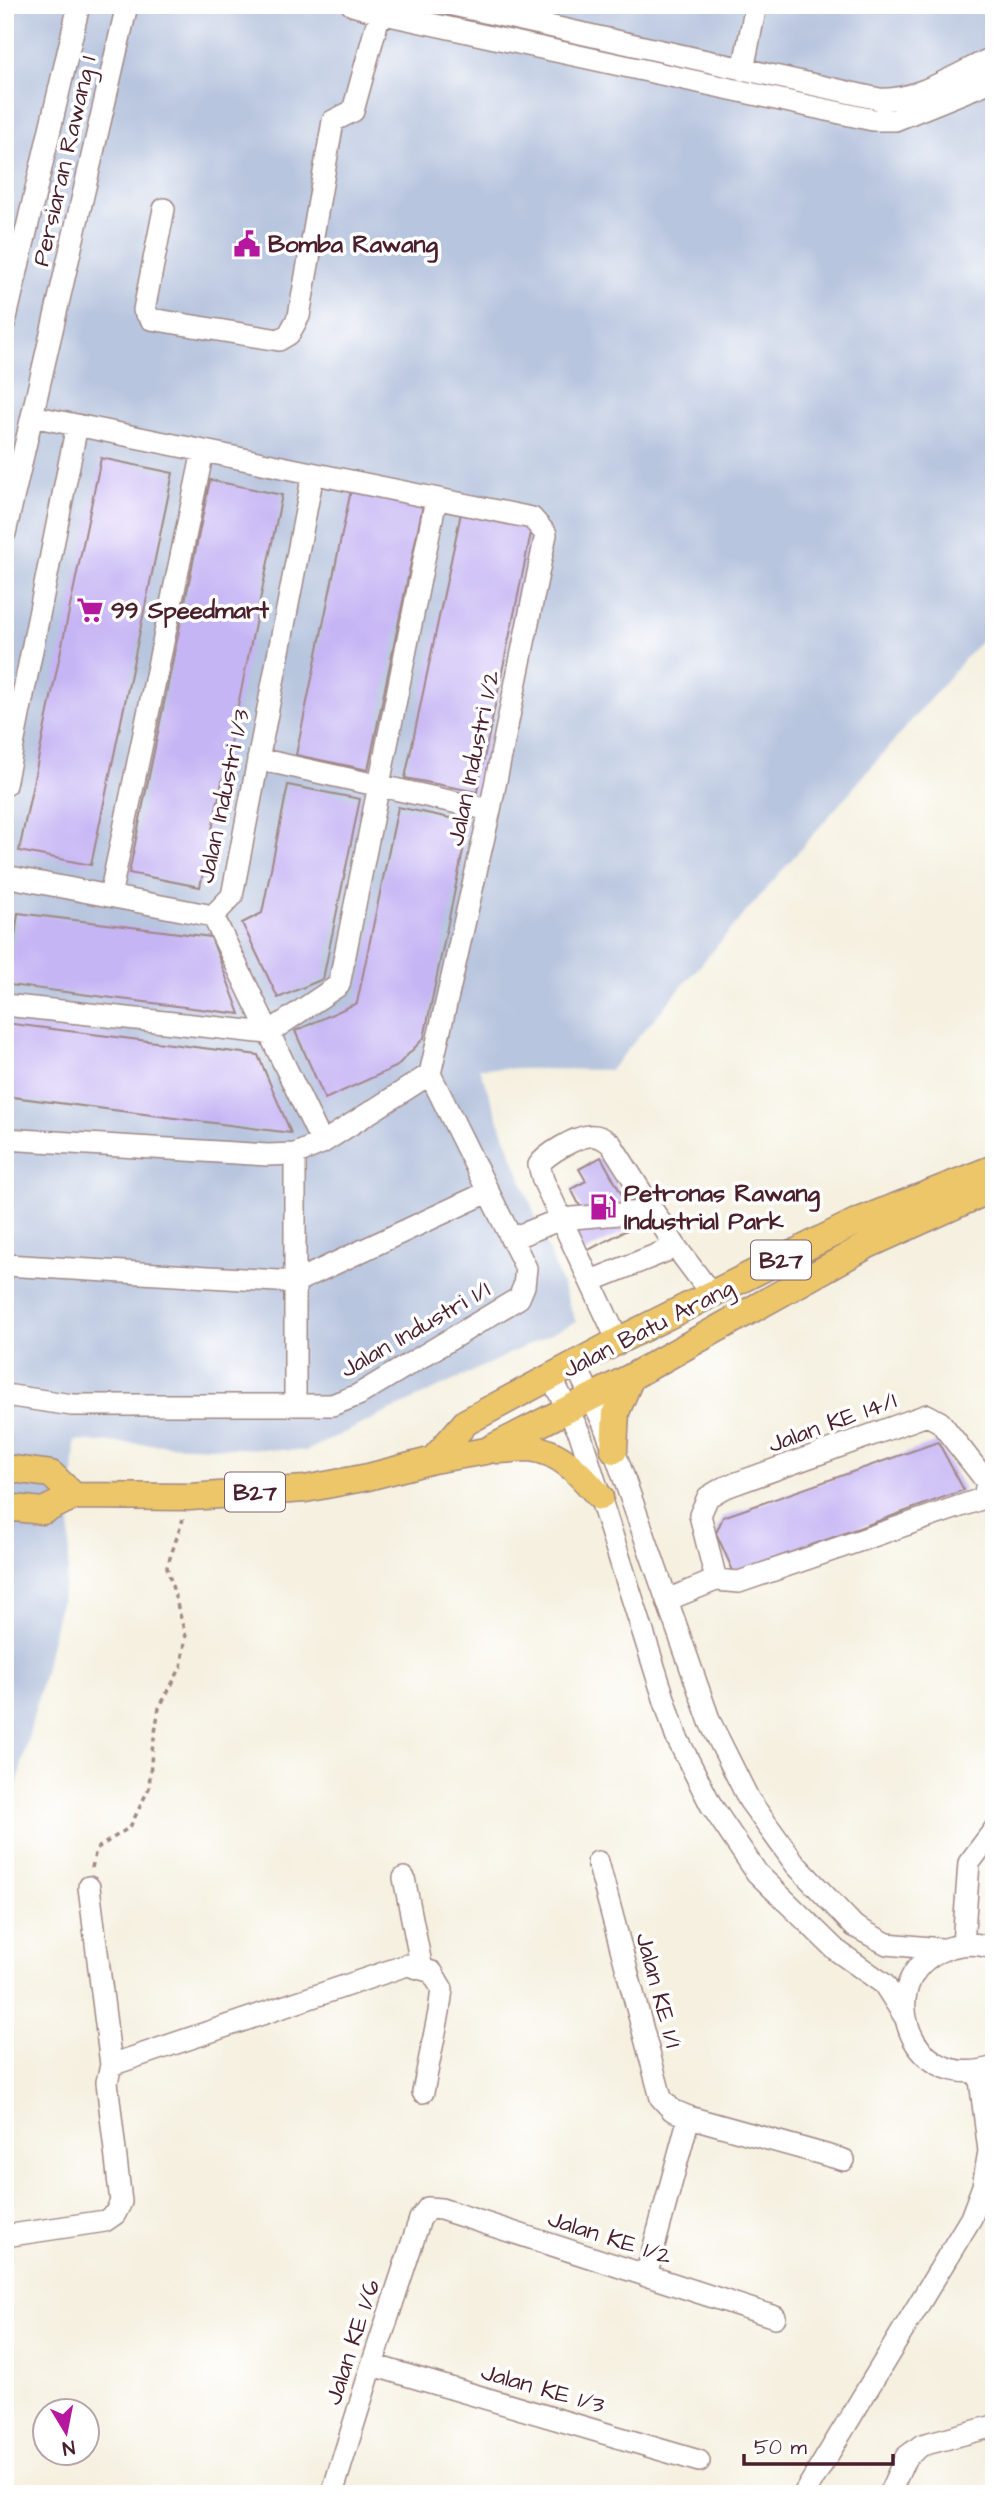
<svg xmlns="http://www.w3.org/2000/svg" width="999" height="2499" font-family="'Architects Daughter',sans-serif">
<rect width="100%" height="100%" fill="#fff"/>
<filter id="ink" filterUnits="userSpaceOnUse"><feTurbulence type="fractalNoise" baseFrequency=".0143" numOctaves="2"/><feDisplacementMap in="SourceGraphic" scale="14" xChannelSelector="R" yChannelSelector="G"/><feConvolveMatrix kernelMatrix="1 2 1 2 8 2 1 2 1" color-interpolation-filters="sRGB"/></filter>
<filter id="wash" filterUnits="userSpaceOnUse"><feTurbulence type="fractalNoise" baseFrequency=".00686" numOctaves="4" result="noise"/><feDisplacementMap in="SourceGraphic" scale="28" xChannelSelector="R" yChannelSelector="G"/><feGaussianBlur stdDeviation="1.57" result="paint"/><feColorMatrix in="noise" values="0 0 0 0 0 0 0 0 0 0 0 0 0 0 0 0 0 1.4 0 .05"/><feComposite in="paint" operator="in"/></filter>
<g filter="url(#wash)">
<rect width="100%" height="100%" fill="#f5f0df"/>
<!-- industrial -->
<path fill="#b7c5de" d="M5 5H994V625L610 1070 479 1068 576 1322 306 1451 75 1441 68 1571 9 1819H5Z"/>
<g id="blocks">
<!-- building -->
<path fill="#c6b5f4" d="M101 458 173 473 91 865 19 851Z
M210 480 282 495 200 887 129 873Z
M351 490 423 505 368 770 296 755Z
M461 513 532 528 477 792 405 778Z
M288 785 360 799 323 979 278 998 242 923 262 913Z
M398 807 469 822 424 1038 396 1067 325 1099 295 1031 357 1003Z
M18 913 211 937 240 1014 9 985Z
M5 1023 258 1055 291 1133 5 1096Z
M601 1157 627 1204 635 1199 646 1220 581 1254 570 1234 582 1227 581 1208 571 1189 586 1181 579 1169Z
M938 1442 964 1490 734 1573 716 1533 723 1517Z"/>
</g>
</g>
<g filter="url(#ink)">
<use href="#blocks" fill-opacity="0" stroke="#a08885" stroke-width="2"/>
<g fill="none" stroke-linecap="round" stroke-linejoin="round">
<!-- minor casing -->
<g stroke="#a08885" stroke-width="24">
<path id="minor" d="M352 5 380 13 873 120H895L994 80
M453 5 879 99C915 102 961 72 994 57
M743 70 756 5
M164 209 144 310 151 319 279 340 289 334 299 316 333 121 353 111 382 5
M5 322 79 5
M5 533 127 5
M258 759 490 810
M5 785 77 425
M5 876 213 916 232 896 313 474
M110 896 203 451
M213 916 322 1143
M5 1005 268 1033 339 985 436 499
M5 1139 268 1155 295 1154 322 1143 430 1074 490 810 546 534 532 518 32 416
M295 1154V1405
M511 1239 561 1219 653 1211
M5 1265 295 1282 488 1192
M591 1281 676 1247
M618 1341 543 1180 539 1165C546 1154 576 1137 589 1136 599 1135 604 1139 611 1144L676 1247 712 1295
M575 1364 603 1422 614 1450 710 1722 749 1800 796 1865 854 1926 887 1944 941 1949
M551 1377 580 1434 676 1736 711 1805 757 1873 836 1950 884 1984 905 2017
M5 1395 72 1405H332L358 1395 519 1298 524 1286 526 1268 430 1074
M667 1600 716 1580 739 1582 984 1498 987 1482 940 1422 927 1415 723 1488 708 1497 700 1515 716 1580
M598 1862 661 2098 672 2110 689 2117 844 2160
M404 1878 422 1969
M963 1944 969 1863 994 1830
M994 1949C980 1943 966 1943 952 1947 868 1969 905 2097 994 2067
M111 2065 407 1965 432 1972 442 1989 439 2012 423 2092
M5 2236 105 2221 115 2214 121 2202 107 2082 111 2065 89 1887
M646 2276 689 2117
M372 2365 699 2461
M332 2494 372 2365 420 2219 428 2208 441 2209 775 2317
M804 2494 971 2218 983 2186 989 2151 979 2072
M889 2494 906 2457 922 2445 994 2426"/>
</g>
<!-- major casing -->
<g stroke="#a08885" stroke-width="29">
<path id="major" d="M497 1450C507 1450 519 1448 530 1448 561 1451 581 1475 600 1497
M614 1450 616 1412 631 1377
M433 1460 466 1422 618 1341 856 1222 994 1168
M5 1468 51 1474 74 1496 190 1497 305 1489 368 1477 433 1460 486 1451 631 1377 868 1245 994 1188
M5 1507 43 1511 74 1496"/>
</g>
<!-- path -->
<path stroke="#a08885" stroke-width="3.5" stroke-dasharray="5 5" stroke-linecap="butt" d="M92 1868 96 1849 130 1827 149 1788 152 1751 159 1708 181 1667 186 1637 167 1567 183 1519"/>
<!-- minor -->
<use href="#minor" stroke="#fff" stroke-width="21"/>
<!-- major -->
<use href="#major" stroke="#ecc669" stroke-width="26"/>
</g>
</g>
<!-- icons -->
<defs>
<g id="civic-bare" transform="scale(2.1)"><path d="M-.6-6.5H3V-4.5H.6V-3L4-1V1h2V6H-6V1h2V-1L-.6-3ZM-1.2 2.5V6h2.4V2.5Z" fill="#b5179e" stroke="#fff" stroke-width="2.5" paint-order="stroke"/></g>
<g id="supermarket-bare" transform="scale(2.1)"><path d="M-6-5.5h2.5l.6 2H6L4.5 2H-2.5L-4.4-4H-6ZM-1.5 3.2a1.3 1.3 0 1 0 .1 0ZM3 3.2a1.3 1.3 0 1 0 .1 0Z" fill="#b5179e" stroke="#fff" stroke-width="2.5" paint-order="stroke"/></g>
<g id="fuel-bare" transform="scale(2.1)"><path d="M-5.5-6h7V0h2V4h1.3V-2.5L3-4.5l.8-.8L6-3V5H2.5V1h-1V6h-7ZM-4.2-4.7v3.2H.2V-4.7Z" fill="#b5179e" stroke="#fff" stroke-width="2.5" paint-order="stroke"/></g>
</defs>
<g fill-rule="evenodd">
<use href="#civic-bare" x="247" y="244"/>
<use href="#supermarket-bare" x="90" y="610"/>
<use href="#fuel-bare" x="603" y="1207"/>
</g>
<g text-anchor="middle" stroke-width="7" stroke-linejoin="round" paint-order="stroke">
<!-- shield labels -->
<g fill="#fff" stroke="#80626b" stroke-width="2">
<rect x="751" y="1240.5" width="60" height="39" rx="5"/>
<rect x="225" y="1472.5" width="60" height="39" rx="5"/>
</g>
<g font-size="23" font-weight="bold" fill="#4a1f2b">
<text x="781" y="1268">B27</text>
<text x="255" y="1500">B27</text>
</g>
<!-- street labels -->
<g font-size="24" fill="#4a1f2b" stroke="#fff">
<text transform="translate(64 161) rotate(-77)" y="8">Persiaran Rawang 1</text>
<text transform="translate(473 758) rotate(-78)" y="8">Jalan Industri 1/2</text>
<text transform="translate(223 796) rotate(-78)" y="8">Jalan Industri 1/3</text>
<text transform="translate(648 1328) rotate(-27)" y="8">Jalan Batu Arang</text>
<text transform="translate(415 1329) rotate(-30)" y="8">Jalan Industri 1/1</text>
<text transform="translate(832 1422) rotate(-20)" y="8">Jalan KE 14/1</text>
<text transform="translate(659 1990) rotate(75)" y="8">Jalan KE 1/1</text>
<text transform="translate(610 2237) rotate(18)" y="8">Jalan KE 1/2</text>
<text transform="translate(352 2342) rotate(-72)" y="8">Jalan KE 1/6</text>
<text transform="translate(543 2388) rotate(16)" y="8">Jalan KE 1/3</text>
</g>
<!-- poi labels -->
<g font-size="24" font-weight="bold" fill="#4a1f2b" stroke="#fff" text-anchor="start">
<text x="268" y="252">Bomba Rawang</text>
<text x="111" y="618">99 Speedmart</text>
<text x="624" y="1201">Petronas Rawang<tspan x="624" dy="28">Industrial Park</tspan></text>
</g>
</g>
<!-- margin -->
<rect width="999" height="2499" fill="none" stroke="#fff" stroke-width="28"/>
<!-- north arrow -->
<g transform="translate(66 2432) rotate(170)"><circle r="33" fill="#ffffff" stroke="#b7a5aa" stroke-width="2"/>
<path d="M0-5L12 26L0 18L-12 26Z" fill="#b5179e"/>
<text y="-10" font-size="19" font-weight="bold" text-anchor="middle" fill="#4a1f2b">N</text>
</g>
<!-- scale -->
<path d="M744 2454v10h149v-10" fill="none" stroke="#4a1f2b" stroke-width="3.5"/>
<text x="754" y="2454" font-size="21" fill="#4a1f2b" stroke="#ffffff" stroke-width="5" paint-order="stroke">50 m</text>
</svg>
